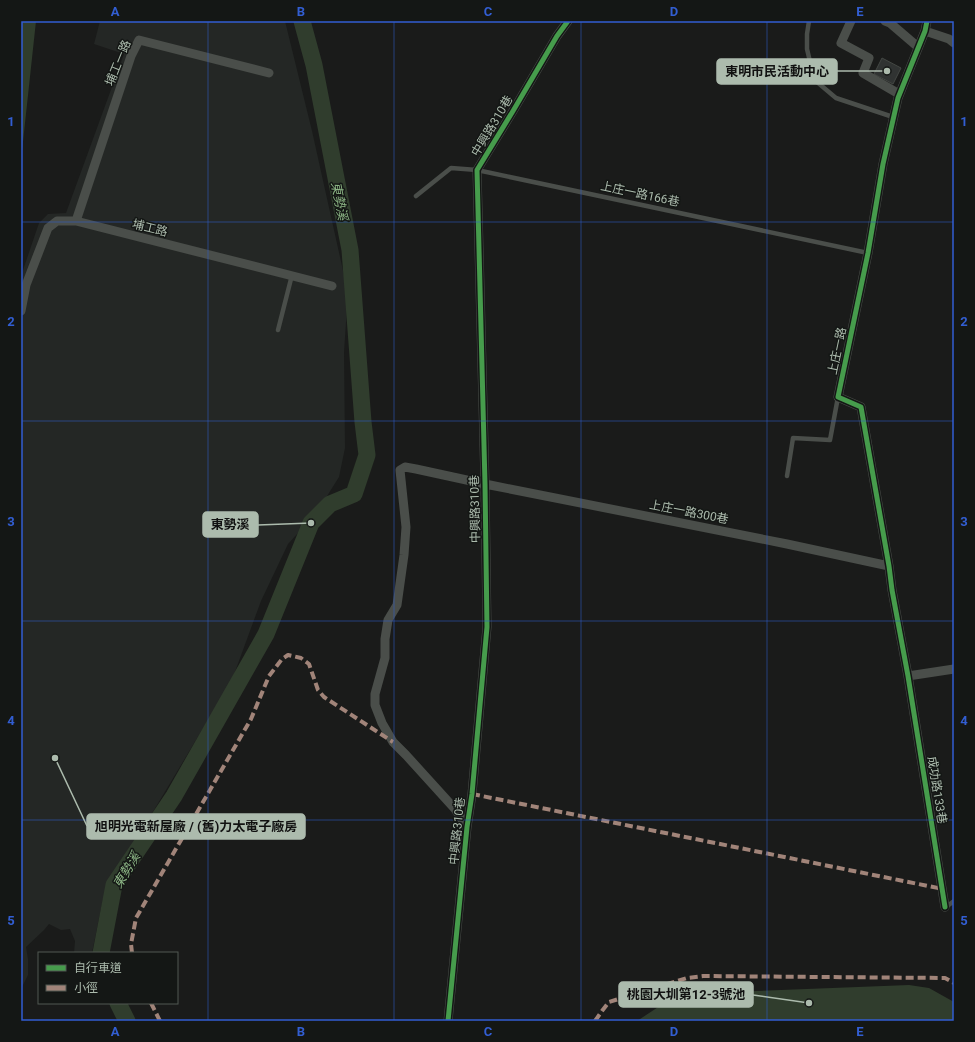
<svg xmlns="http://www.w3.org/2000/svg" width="975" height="1042" font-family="Roboto,'Noto Sans TC',sans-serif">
<rect width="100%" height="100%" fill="#1a1b1a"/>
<!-- built -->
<path fill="#242725" d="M100 21H285L312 131 348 293 344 352 345 448 339 477 317 512 288 544 261 601 232 680 121 865 103 899 92 953H74L75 941 70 929 61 930 49 924 44 930 26 947 28 959V975L21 989V276L39 223 48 214 66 213 124 54 94 44Z"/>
<!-- water -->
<path fill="#303d2d" d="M21 21H36L21 160Z
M909 985 929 988 954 1002V1021H637L678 994Z"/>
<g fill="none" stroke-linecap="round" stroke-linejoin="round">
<!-- river -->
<path stroke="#303d2d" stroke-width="17" d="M101 953 114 885 174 796 266 634 311 523 330 504 354 494 367 455 363 422 350 250 314 65 302 21
M118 1003 127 1021"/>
</g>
<!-- building -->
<path fill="#303332" stroke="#434743" d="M882 58 901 68 893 84 874 74Z"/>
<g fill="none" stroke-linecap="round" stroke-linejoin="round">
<!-- service -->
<path stroke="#4a4e4a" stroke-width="4.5" d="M809 21 807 34V49L812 70 817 82 836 98 893 117
M416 196 451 168 477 170 868 253
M278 330 292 275
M787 476 793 438 830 440 838 397
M946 907 954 901"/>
<!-- minor -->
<path stroke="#4a4e4a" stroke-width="9" d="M851 21 841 43 869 58 863 73 899 94
M885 21 890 23 918 47
M927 21 925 31 898 98 883 164 868 253 838 397 861 407 889 566 892 590 908 676 945 907
M925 31 949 39 954 43
M76 221 131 56 139 40 269 73
M21 311 26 285 48 228 57 221H76L332 286
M908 676 954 669
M467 827 455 809 406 755 393 742 382 723 375 705V694L385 658V639L388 620 397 605 404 555 406 527 400 470 405 467 416 469 485 484 787 544 889 566
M448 1021 467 827 472 794 487 627 485 484 477 170 513 111 557 36 568 21"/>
<!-- quiet -->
<path stroke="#a18479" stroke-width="4" stroke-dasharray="8 4" stroke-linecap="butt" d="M472 794 943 889
M132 953 131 944 136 918 251 719 269 676 282 659 288 655 301 658 309 664 318 690 324 697 393 742
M151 1003 160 1021
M595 1021 602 1011 609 1002 687 978 703 976 945 978 954 983"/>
<!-- cycleway casing -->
<g stroke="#141715" stroke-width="8">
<path id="cycleway" d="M927 21 925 31 898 98 883 164 868 253 838 397 861 407 889 566 892 590 908 676 945 907
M448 1021 467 827 472 794 487 627 485 484 477 170 513 111 557 36 568 21"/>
</g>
<!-- cycleway -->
<use href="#cycleway" stroke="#469c4c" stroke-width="5"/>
</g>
<!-- grid -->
<path fill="none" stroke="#325ed2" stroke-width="1" stroke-opacity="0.55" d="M208 21V1021M394 21V1021M581 21V1021M767 21V1021M21 222H954M21 421H954M21 621H954M21 820H954"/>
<g text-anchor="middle" stroke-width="3" stroke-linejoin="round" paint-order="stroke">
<!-- street labels -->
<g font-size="12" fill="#acbbad" stroke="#141715">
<text transform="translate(118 63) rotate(-68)" y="4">埔工一路</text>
<text transform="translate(492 126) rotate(-59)" y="4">中興路310巷</text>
<text transform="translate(640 194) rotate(12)" y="4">上庄一路166巷</text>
<text transform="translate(150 228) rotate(14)" y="4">埔工路</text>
<text transform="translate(837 351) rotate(-78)" y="4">上庄一路</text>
<text transform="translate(475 509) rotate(-91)" y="4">中興路310巷</text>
<text transform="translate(689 512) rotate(11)" y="4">上庄一路300巷</text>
<text transform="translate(937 790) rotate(81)" y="4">成功路133巷</text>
<text transform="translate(457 831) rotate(-84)" y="4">中興路310巷</text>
</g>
<!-- water labels -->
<g font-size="13" font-style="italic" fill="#8cb585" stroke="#141715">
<text transform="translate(340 201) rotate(79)" y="5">東勢溪</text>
<text transform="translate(126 870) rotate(-59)" y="5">東勢溪</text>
</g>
</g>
<!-- callouts -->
<path fill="none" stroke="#acbbad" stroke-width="1.5" d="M887 71L837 71M311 523L258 525M55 758L87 826M809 1003L753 995"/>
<g fill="#acbbad" stroke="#141715" stroke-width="1.5">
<circle cx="887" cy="71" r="4"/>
<circle cx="311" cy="523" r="4"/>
<circle cx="55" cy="758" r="4"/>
<circle cx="809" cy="1003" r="4"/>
</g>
<g fill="#acbbad" stroke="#acbbad" stroke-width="1.5">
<rect x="717" y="59" width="120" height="25" rx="4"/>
<rect x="203" y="512" width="55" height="25" rx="4"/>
<rect x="87" y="814" width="218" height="25" rx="4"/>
<rect x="619" y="982" width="134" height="25" rx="4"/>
</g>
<g font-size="13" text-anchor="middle" font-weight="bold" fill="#111">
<text x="777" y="76">東明市民活動中心</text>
<text x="230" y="529">東勢溪</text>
<text x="196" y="831">旭明光電新屋廠 / (舊)力太電子廠房</text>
<text x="686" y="999">桃園大圳第12-3號池</text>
</g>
<!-- border -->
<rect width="975" height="1042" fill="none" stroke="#141715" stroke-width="44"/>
<!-- legend -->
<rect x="38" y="952" width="140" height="52" fill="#141715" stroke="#515952"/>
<rect x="46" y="965" width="20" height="6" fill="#469c4c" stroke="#515952"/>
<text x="74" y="972" font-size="12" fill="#acbbad">自行車道</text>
<rect x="46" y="985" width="20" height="6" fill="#a18479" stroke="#515952"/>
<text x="74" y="992" font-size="12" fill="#acbbad">小徑</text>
<rect x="22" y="22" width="931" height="998" fill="none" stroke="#325ed2" stroke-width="1.5"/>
<g font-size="13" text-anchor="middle" font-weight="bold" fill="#325ed2">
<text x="115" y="16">A</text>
<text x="301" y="16">B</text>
<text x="488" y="16">C</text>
<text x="674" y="16">D</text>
<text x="860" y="16">E</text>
<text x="11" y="126">1</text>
<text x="964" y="126">1</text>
<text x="11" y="326">2</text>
<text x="964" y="326">2</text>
<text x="11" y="526">3</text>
<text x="964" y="526">3</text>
<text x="11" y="725">4</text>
<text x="964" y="725">4</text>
<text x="11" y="925">5</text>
<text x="964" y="925">5</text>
<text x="115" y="1036">A</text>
<text x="301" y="1036">B</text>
<text x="488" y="1036">C</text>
<text x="674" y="1036">D</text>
<text x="860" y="1036">E</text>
</g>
</svg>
